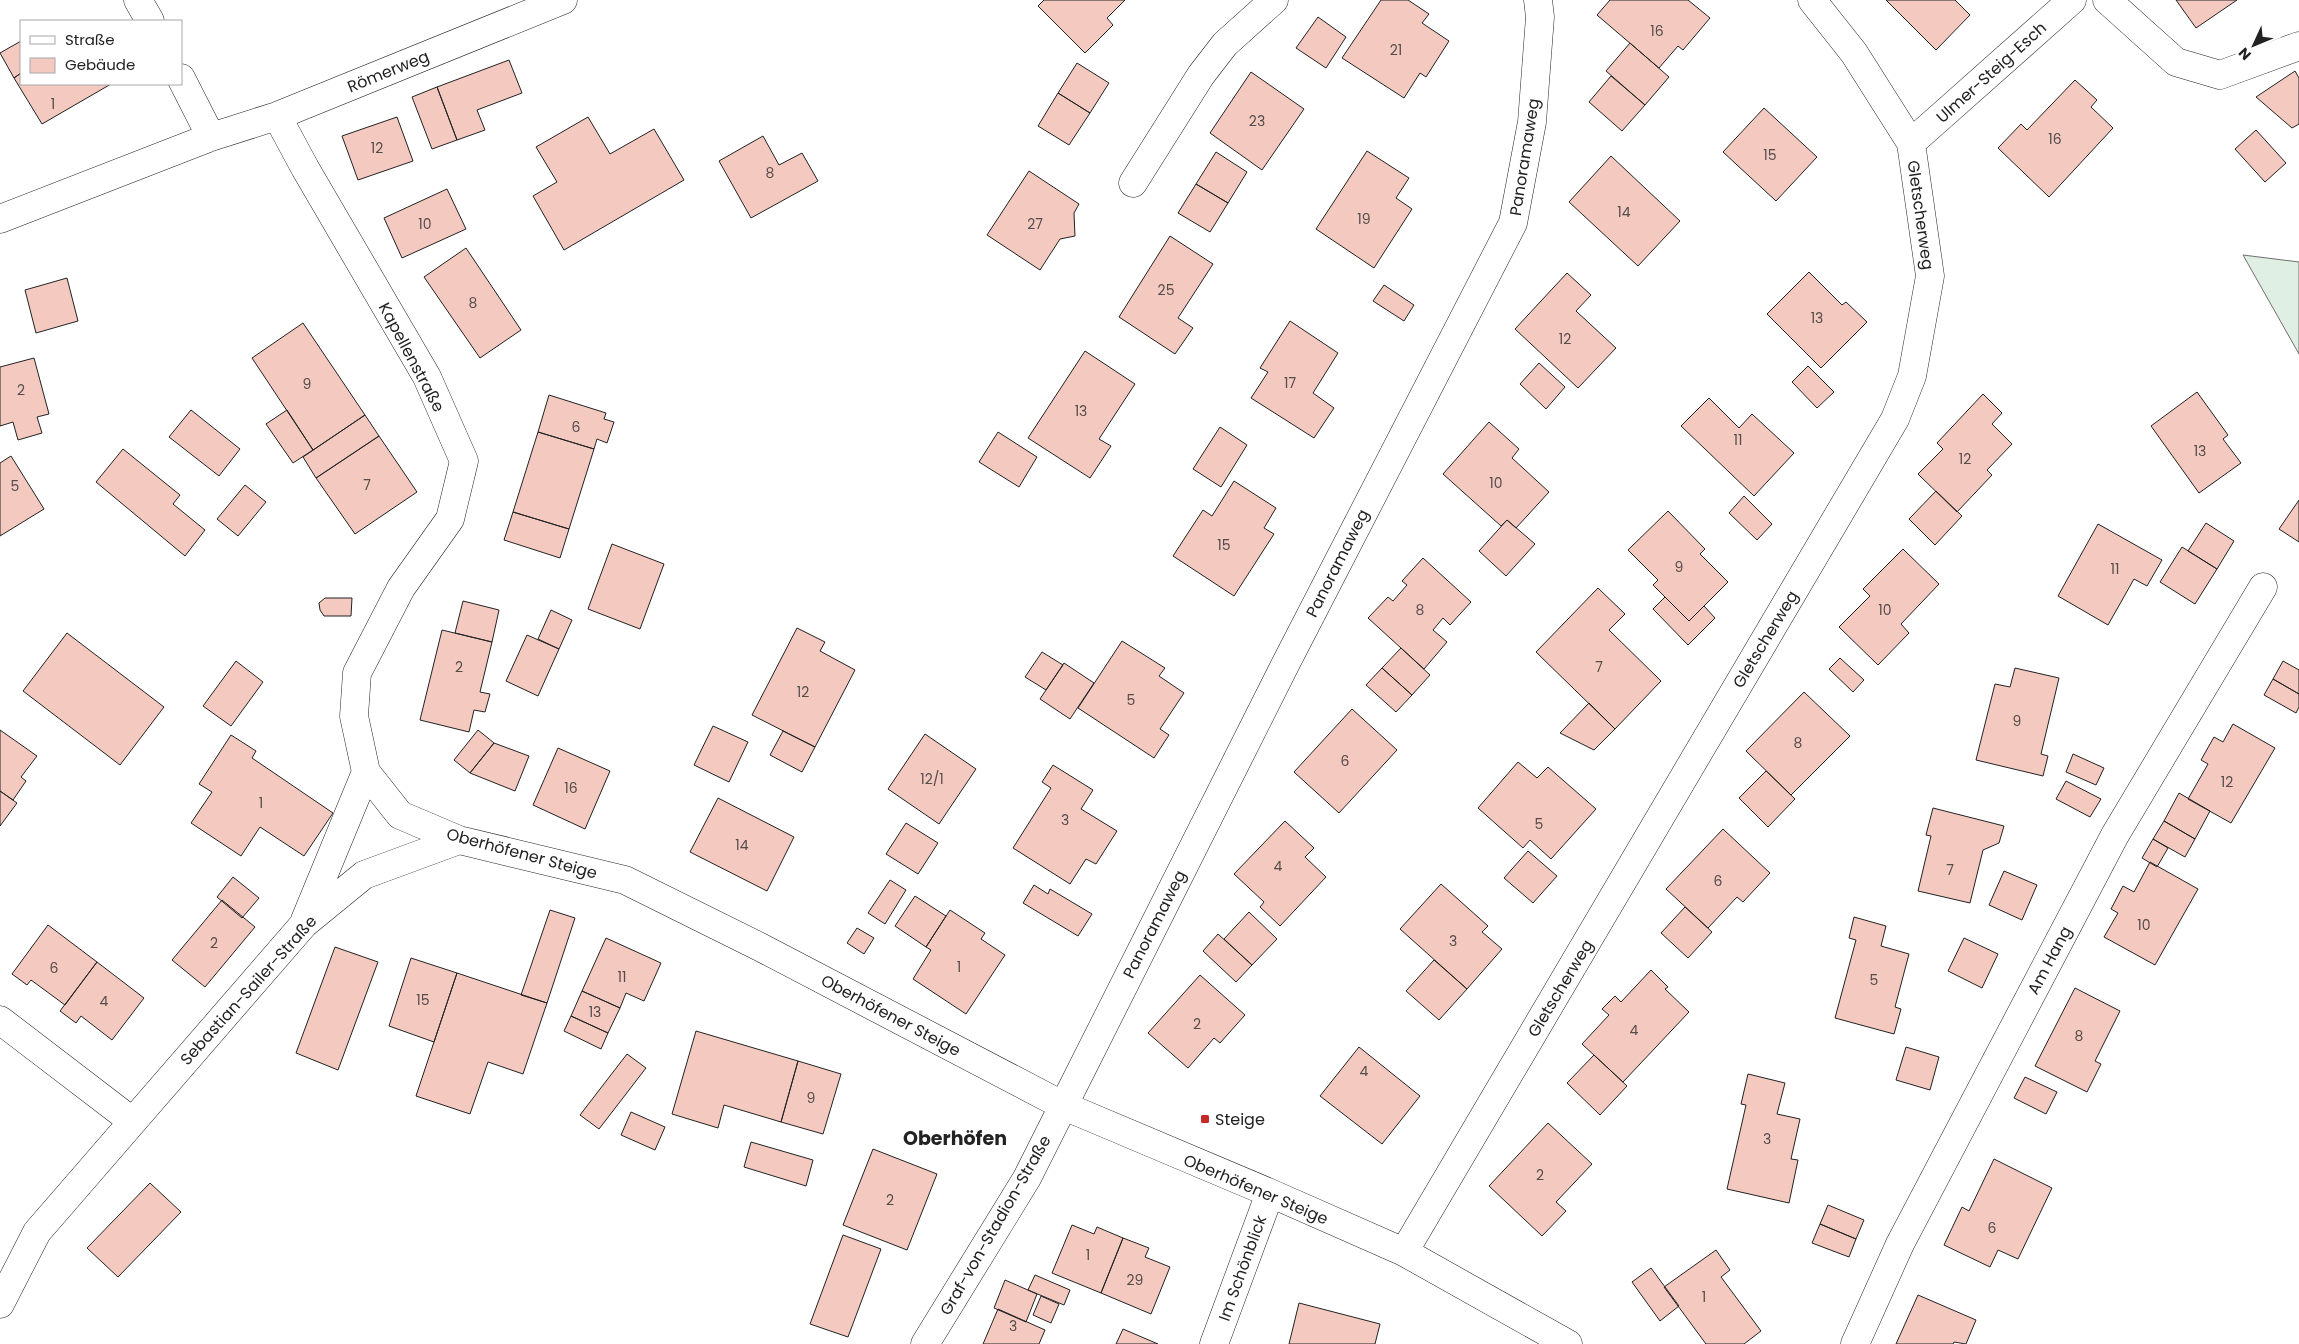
<svg xmlns="http://www.w3.org/2000/svg" width="2299" height="1344" font-family="Poppins,sans-serif">
<rect width="100%" height="100%" fill="#fff"/>
<!-- green -->
<path fill="#e0efe3" stroke="#6f6f6f" d="M2243 255 2299 262V354Z"/>
<!-- building -->
<path fill="#f3c9c0" stroke="#222" d="M1044 0H1125L1107 18 1113 25 1085 53 1038 6Z
M1381 0H1408L1429 14 1422 23 1449 41 1426 77 1420 73 1404 98 1342 58Z
M1610 0H1688L1710 18 1683 50 1678 46 1659 68 1597 15Z
M1886 0H1955L1970 15 1936 50Z
M2176 0H2237L2196 28Z
M1318 17 1346 37 1326 68 1296 48Z
M21 41V73L14 78 0 53Z
M1630 43 1669 77 1645 105 1606 71Z
M509 60 522 93 477 110 485 130 457 140 437 87Z
M1077 63 1109 83 1090 113 1058 93Z
M2295 71 2299 78V124L2292 128 2256 97Z
M1251 72 1304 109 1262 170 1210 133Z
M21 73V84H111L42 124 14 78Z
M1611 76 1645 105 1622 131 1589 102Z
M2075 80 2097 100 2091 107 2113 128 2049 197 1998 148 2021 124 2027 130Z
M437 87 457 140 432 149 412 97Z
M1058 93 1090 113 1069 145 1038 126Z
M1764 108 1817 157 1776 201 1723 152Z
M397 117 413 161 358 180 342 136Z
M588 117 610 154 654 129 684 180 564 250 533 196 557 182 536 147Z
M2256 130 2286 163 2265 182 2235 149Z
M763 136 779 165 802 153 818 181 751 218 719 161Z
M1367 151 1409 178 1396 198 1412 209 1374 268 1316 229Z
M1216 152 1247 172 1228 203 1196 184Z
M1611 156 1680 221 1638 266 1569 202Z
M1029 171 1079 204 1074 213 1075 236 1060 239 1040 270 987 235Z
M1196 184 1228 203 1210 232 1178 213Z
M447 189 466 229 402 258 384 218Z
M1170 236 1213 264 1178 318 1193 328 1175 354 1119 317Z
M466 248 521 330 480 358 424 277Z
M1809 272 1842 305 1846 302 1867 322 1821 368 1767 314Z
M1567 273 1591 295 1576 311 1616 348 1578 388 1515 329Z
M67 278 78 321 36 333 25 290Z
M1384 285 1414 305 1404 321 1373 301Z
M1290 321 1338 353 1313 393 1334 408 1314 438 1251 398 1268 372 1260 368Z
M303 323 365 415 313 450 252 358Z
M1085 351 1135 384 1099 439 1111 446 1090 478 1028 438Z
M34 358 49 414 37 417 42 433 18 440 13 422 0 426V367Z
M1539 363 1565 387 1546 409 1520 384Z
M1808 366 1834 392 1817 408 1792 382Z
M2197 392 2228 435 2223 439 2241 463 2199 493 2151 426Z
M1983 394 2002 413 1992 424 2012 444 1987 470 1992 475 1957 512 1918 474 1943 449 1937 443Z
M549 395 606 413 604 419 614 422 607 443 597 439 594 449 538 432Z
M1709 398 1739 428 1752 414 1794 453 1754 496 1681 426Z
M191 410 240 449 219 476 169 437Z
M287 410 313 450 293 463 266 424Z
M365 415 379 436 316 478 303 457Z
M1489 422 1519 449 1512 458 1549 492 1516 528 1507 520 1501 526 1443 474Z
M1220 427 1247 445 1221 487 1193 469Z
M538 432 594 449 569 529 513 512Z
M998 432 1037 457 1019 487 979 462Z
M379 436 417 492 355 534 316 478Z
M123 449 180 495 173 504 205 530 185 556 96 482Z
M11 456 44 509 0 536V463Z
M1234 481 1276 508 1264 528 1274 534 1234 596 1173 556 1203 510 1212 516Z
M245 485 266 502 238 536 217 519Z
M1936 491 1962 516 1935 545 1909 519Z
M1744 496 1772 524 1757 540 1729 513Z
M2299 500V542L2279 529Z
M1668 511 1705 549 1700 554 1728 582 1689 621 1653 585 1658 580 1628 550Z
M513 512 569 529 560 558 504 540Z
M1507 520 1535 544 1506 576 1479 551Z
M2206 523 2234 541 2217 569 2188 551Z
M2098 524 2162 560 2147 586 2134 579 2108 625 2058 596Z
M612 544 664 564 640 629 588 609Z
M2182 547 2217 569 2195 604 2160 582Z
M1903 549 1939 584 1901 624 1909 633 1878 665 1839 627 1870 596 1863 589Z
M1423 558 1471 602 1450 625 1443 618 1433 630 1447 642 1424 669 1368 618 1388 597 1393 601 1407 585 1402 581Z
M1598 588 1625 614 1609 630 1661 681 1615 729 1536 652Z
M1665 597 1689 621 1704 606 1715 618 1688 645 1653 609Z
M325 598H352L351 616H324L320 610 319 603Z
M463 601 499 610 492 642 455 633Z
M551 610 572 620 559 649 538 639Z
M797 628 825 642 820 651 855 670 815 747 752 715Z
M442 630 492 642 480 692 490 694 485 712 474 710 469 732 420 720Z
M67 633 164 707 120 765 23 691Z
M527 635 559 649 538 696 506 681Z
M1122 641 1165 668 1159 676 1184 693 1160 729 1169 735 1154 758 1078 708Z
M1401 648 1430 675 1412 695 1382 668Z
M1042 652 1063 665 1046 690 1025 677Z
M1840 658 1864 680 1853 692 1829 669Z
M236 661 263 682 231 726 203 706Z
M2283 661 2299 670V694L2273 679Z
M1064 663 1094 683 1070 719 1040 699Z
M1382 668 1412 695 1396 712 1366 685Z
M2015 668 2059 678 2041 754 2048 756 2043 776 1976 760 1995 684 2010 687Z
M2273 679 2299 694V707L2296 713 2264 695Z
M1804 692 1850 736 1791 795 1746 751Z
M1589 703 1615 729 1594 750 1560 733Z
M1352 709 1397 750 1339 813 1294 772Z
M2233 724 2275 748 2231 823 2188 799 2208 764 2201 760 2214 737 2223 742Z
M713 726 748 742 729 782 694 765Z
M0 730 37 756 21 777 26 781 13 800 0 791Z
M478 730 494 743 470 773 454 760Z
M783 731 815 747 802 772 770 755Z
M925 734 976 769 939 824 888 789Z
M231 735 256 751 252 758 333 813 304 856 260 827 241 856 191 823 212 792 199 784Z
M494 743 529 756 515 791 470 773Z
M558 748 610 771 585 829 533 805Z
M2073 754 2104 768 2096 785 2066 772Z
M1518 762 1537 778 1548 767 1596 809 1551 859 1530 840 1523 848 1478 808Z
M1053 765 1093 790 1081 809 1117 831 1096 864 1086 859 1070 884 1013 848 1051 788 1042 782Z
M1766 771 1795 799 1768 827 1739 798Z
M2066 781 2101 799 2090 817 2056 799Z
M0 791 17 803 0 826Z
M2179 793 2210 811 2195 839 2164 821Z
M718 798 794 837 767 891 690 852Z
M1933 808 2004 826 1999 843 1983 850 1970 903 1918 891 1931 836 1926 835Z
M1285 821 1314 848 1305 857 1326 877 1280 926 1260 907 1264 902 1234 874Z
M2164 821 2195 839 2185 857 2153 839Z
M906 823 938 843 918 874 886 854Z
M1723 829 1770 873 1743 902 1737 897 1708 928 1666 889Z
M2153 839 2168 848 2157 867 2142 858Z
M1528 851 1557 876 1533 903 1504 878Z
M2150 862 2198 889 2155 965 2104 937 2118 913 2111 909 2123 886 2134 892Z
M2004 871 2037 885 2022 920 1989 905Z
M233 877 259 898 242 918 217 897Z
M890 880 906 890 885 924 868 913Z
M1441 884 1488 926 1482 932 1502 949 1467 989 1400 929Z
M1034 885 1048 894 1050 889 1092 914 1078 936 1023 903Z
M915 896 946 916 926 947 895 926Z
M222 900 255 927 205 987 172 960Z
M1685 907 1712 932 1688 958 1661 933Z
M550 910 575 918 547 1003 521 995Z
M950 910 985 933 981 939 1005 955 966 1014 913 979 931 950 926 947Z
M1249 912 1277 939 1252 965 1224 939Z
M1854 917 1886 926 1881 946 1909 954 1895 1007 1901 1009 1894 1034 1835 1018 1856 940 1849 938Z
M48 925 97 962 65 1005 31 980 27 985 12 974Z
M857 928 874 938 864 954 847 943Z
M1218 934 1252 965 1236 982 1203 951Z
M606 938 661 963 644 1001 626 993 620 1008 582 991Z
M1964 938 1998 954 1982 988 1948 971Z
M335 947 378 962 338 1070 296 1053Z
M411 958 457 973 434 1042 389 1026Z
M1434 960 1467 989 1439 1020 1406 991Z
M97 962 144 998 112 1040 81 1016 76 1023 60 1011Z
M1651 970 1668 987 1665 989 1689 1012 1623 1082 1582 1044 1609 1015 1602 1009 1615 996 1621 1002Z
M457 973 547 1003 523 1074 488 1062 470 1114 416 1096Z
M1200 975 1245 1015 1220 1043 1214 1038 1188 1068 1148 1033Z
M2075 988 2120 1011 2095 1061 2101 1064 2087 1092 2035 1066Z
M582 991 620 1008 608 1033 571 1016Z
M571 1016 608 1033 601 1049 564 1031Z
M696 1031 798 1061 781 1122 724 1105 718 1128 672 1114Z
M1359 1047 1420 1096 1382 1144 1320 1096Z
M1906 1047 1939 1057 1930 1090 1896 1080Z
M627 1054 646 1068 599 1129 580 1115Z
M1594 1055 1627 1086 1600 1115 1567 1083Z
M798 1061 841 1074 823 1134 781 1122Z
M1748 1074 1785 1083 1777 1114 1800 1119 1791 1159 1798 1160 1789 1203 1727 1189 1746 1105 1741 1104Z
M2025 1077 2057 1092 2046 1114 2014 1098Z
M631 1112 665 1127 655 1150 621 1135Z
M1548 1123 1592 1164 1556 1202 1566 1211 1542 1236 1489 1186Z
M751 1142 813 1160 806 1186 744 1167Z
M873 1149 937 1174 907 1250 843 1225Z
M1994 1159 2052 1188 2018 1259 1998 1250 1990 1267 1944 1245 1962 1207 1969 1211Z
M150 1183 181 1212 118 1277 87 1248Z
M1828 1205 1864 1220 1856 1239 1820 1224Z
M1820 1224 1856 1239 1849 1257 1812 1243Z
M1072 1225 1094 1234 1097 1227 1123 1238 1101 1293 1052 1273Z
M843 1235 881 1249 848 1337 810 1324Z
M1123 1238 1149 1248 1145 1257 1170 1267 1151 1314 1101 1293Z
M1716 1250 1730 1270 1721 1277 1761 1331 1744 1344H1706L1664 1287Z
M1651 1268 1679 1306 1660 1321 1632 1282Z
M1035 1275 1070 1290 1064 1305 1028 1290Z
M1005 1280 1037 1294 1026 1322 994 1308Z
M1918 1295 1976 1320 1966 1344 1954 1342 1953 1344H1896Z
M1041 1296 1059 1304 1051 1323 1033 1315Z
M1299 1303 1380 1324 1375 1344H1289Z
M998 1309 1045 1330 1039 1344H983Z
M1123 1329 1158 1344H1116Z"/>
<g fill="none" stroke-linecap="round" stroke-linejoin="round">
<!-- minor casing -->
<g stroke="#222" stroke-width="29">
<path id="minor" d="M138 0 150 21
M2107 0 2176 62 2220 75 2299 46
M181 78 211 137
M277 116 305 168 427 377 464 461 450 519 401 588 357 673 354 716 366 772 400 815 459 840 625 880 762 948 1064 1106 1270 1193 1404 1252 1568 1344
M1911 143 2072 0
M1133 183 1201 75 1225 44 1274 0
M0 219 211 137 277 116 563 0
M305 920 366 772
M0 1020 132 1121
M1404 1252 1895 419 1912 376 1930 276 1911 143 1854 53 1812 0
M0 1304 37 1232 304 924 364 875 459 840
M925 1344 1027 1178 1286 663 1513 223 1532 122 1540 17 1538 0
M1214 1344 1270 1193
M1855 1344 1900 1244 2115 835 2263 587"/>
</g>
<!-- minor -->
<use href="#minor" stroke="#fff" stroke-width="28"/>
</g>
<!-- markers -->
<rect fill="#c62828" stroke="#fff" stroke-width="2" x="1200" y="1114" width="10" height="10" rx="2.5"/>
<g text-anchor="middle" stroke-width="4" stroke-linejoin="round" paint-order="stroke">
<!-- number labels -->
<g font-size="14" fill="#564c4a">
<text x="1657" y="36">16</text>
<text x="1396" y="55">21</text>
<text x="53" y="109">1</text>
<text x="1257" y="126">23</text>
<text x="2055" y="144">16</text>
<text x="377" y="153">12</text>
<text x="1770" y="160">15</text>
<text x="770" y="178">8</text>
<text x="1624" y="217">14</text>
<text x="1364" y="224">19</text>
<text x="425" y="229">10</text>
<text x="1035" y="229">27</text>
<text x="1166" y="295">25</text>
<text x="473" y="308">8</text>
<text x="1817" y="323">13</text>
<text x="1565" y="344">12</text>
<text x="1290" y="388">17</text>
<text x="307" y="389">9</text>
<text x="21" y="395">2</text>
<text x="1081" y="416">13</text>
<text x="576" y="432">6</text>
<text x="1738" y="445">11</text>
<text x="2200" y="456">13</text>
<text x="1965" y="464">12</text>
<text x="1496" y="488">10</text>
<text x="367" y="490">7</text>
<text x="15" y="491">5</text>
<text x="1224" y="550">15</text>
<text x="1679" y="572">9</text>
<text x="2115" y="574">11</text>
<text x="1420" y="615">8</text>
<text x="1885" y="615">10</text>
<text x="459" y="672">2</text>
<text x="1599" y="672">7</text>
<text x="803" y="697">12</text>
<text x="1131" y="705">5</text>
<text x="2017" y="726">9</text>
<text x="1798" y="748">8</text>
<text x="1345" y="766">6</text>
<text x="932" y="784">12/1</text>
<text x="2227" y="787">12</text>
<text x="571" y="793">16</text>
<text x="261" y="808">1</text>
<text x="1065" y="825">3</text>
<text x="1539" y="829">5</text>
<text x="742" y="850">14</text>
<text x="1278" y="871">4</text>
<text x="1950" y="875">7</text>
<text x="1718" y="886">6</text>
<text x="2144" y="930">10</text>
<text x="1453" y="946">3</text>
<text x="214" y="948">2</text>
<text x="959" y="972">1</text>
<text x="54" y="973">6</text>
<text x="622" y="982">11</text>
<text x="1874" y="985">5</text>
<text x="423" y="1005">15</text>
<text x="104" y="1006">4</text>
<text x="595" y="1017">13</text>
<text x="1197" y="1029">2</text>
<text x="1634" y="1035">4</text>
<text x="2079" y="1041">8</text>
<text x="1364" y="1076">4</text>
<text x="811" y="1103">9</text>
<text x="1767" y="1144">3</text>
<text x="1540" y="1180">2</text>
<text x="890" y="1205">2</text>
<text x="1992" y="1233">6</text>
<text x="1088" y="1260">1</text>
<text x="1135" y="1285">29</text>
<text x="1704" y="1302">1</text>
<text x="1013" y="1331">3</text>
</g>
<!-- street labels -->
<g font-size="16" fill="#222" stroke="#fff">
<text transform="translate(388 71) rotate(-22)" y="6">Römerweg</text>
<text transform="translate(1991 72) rotate(-42)" y="6">Ulmer-Steig-Esch</text>
<text transform="translate(1524 157) rotate(-81)" y="6">Panoramaweg</text>
<text transform="translate(1921 215) rotate(82)" y="6">Gletscherweg</text>
<text transform="translate(412 357) rotate(62)" y="6">Kapellenstraße</text>
<text transform="translate(1337 563) rotate(-63)" y="6">Panoramaweg</text>
<text transform="translate(1765 639) rotate(-59)" y="6">Gletscherweg</text>
<text transform="translate(522 853) rotate(15)" y="6">Oberhöfener Steige</text>
<text transform="translate(1154 924) rotate(-63)" y="6">Panoramaweg</text>
<text transform="translate(2049 960) rotate(-62)" y="6">Am Hang</text>
<text transform="translate(1560 988) rotate(-59)" y="6">Gletscherweg</text>
<text transform="translate(248 990) rotate(-48)" y="6">Sebastian-Sailer-Straße</text>
<text transform="translate(891 1015) rotate(28)" y="6">Oberhöfener Steige</text>
<text transform="translate(1256 1189) rotate(23)" y="6">Oberhöfener Steige</text>
<text transform="translate(995 1225) rotate(-60)" y="6">Graf-von-Stadion-Straße</text>
<text transform="translate(1242 1268) rotate(-70)" y="6">Im Schönblick</text>
</g>
<!-- poi labels -->
<g font-size="16" fill="#222" stroke="#fff" text-anchor="start">
<text x="1215" y="1125">Steige</text>
</g>
<!-- quarter labels -->
<g font-size="19" font-weight="bold" fill="#222" stroke="#fff">
<text x="955" y="1145">Oberhöfen</text>
</g>
</g>
<!-- legend -->
<rect x="20" y="20" width="162" height="65" fill="#ffffff" stroke="#a7a7a7"/>
<rect x="30" y="36" width="25" height="8" fill="#ffffff" stroke="#a7a7a7"/>
<text x="65" y="45" font-size="15" fill="#222222">Straße</text>
<rect x="30" y="58" width="25" height="15" fill="#f3c9c0" stroke="#a7a7a7"/>
<text x="65" y="70" font-size="15" fill="#222222">Gebäude</text>
<!-- north arrow -->
<g transform="translate(2254 45) rotate(226)" stroke="#ffffff" stroke-width="4" paint-order="stroke">
<path d="M0-4L9 19L0 12L-9 19Z" fill="#222222"/>
<text y="-8" font-size="14" font-weight="bold" text-anchor="middle" fill="#222222">N</text>
</g>
</svg>
